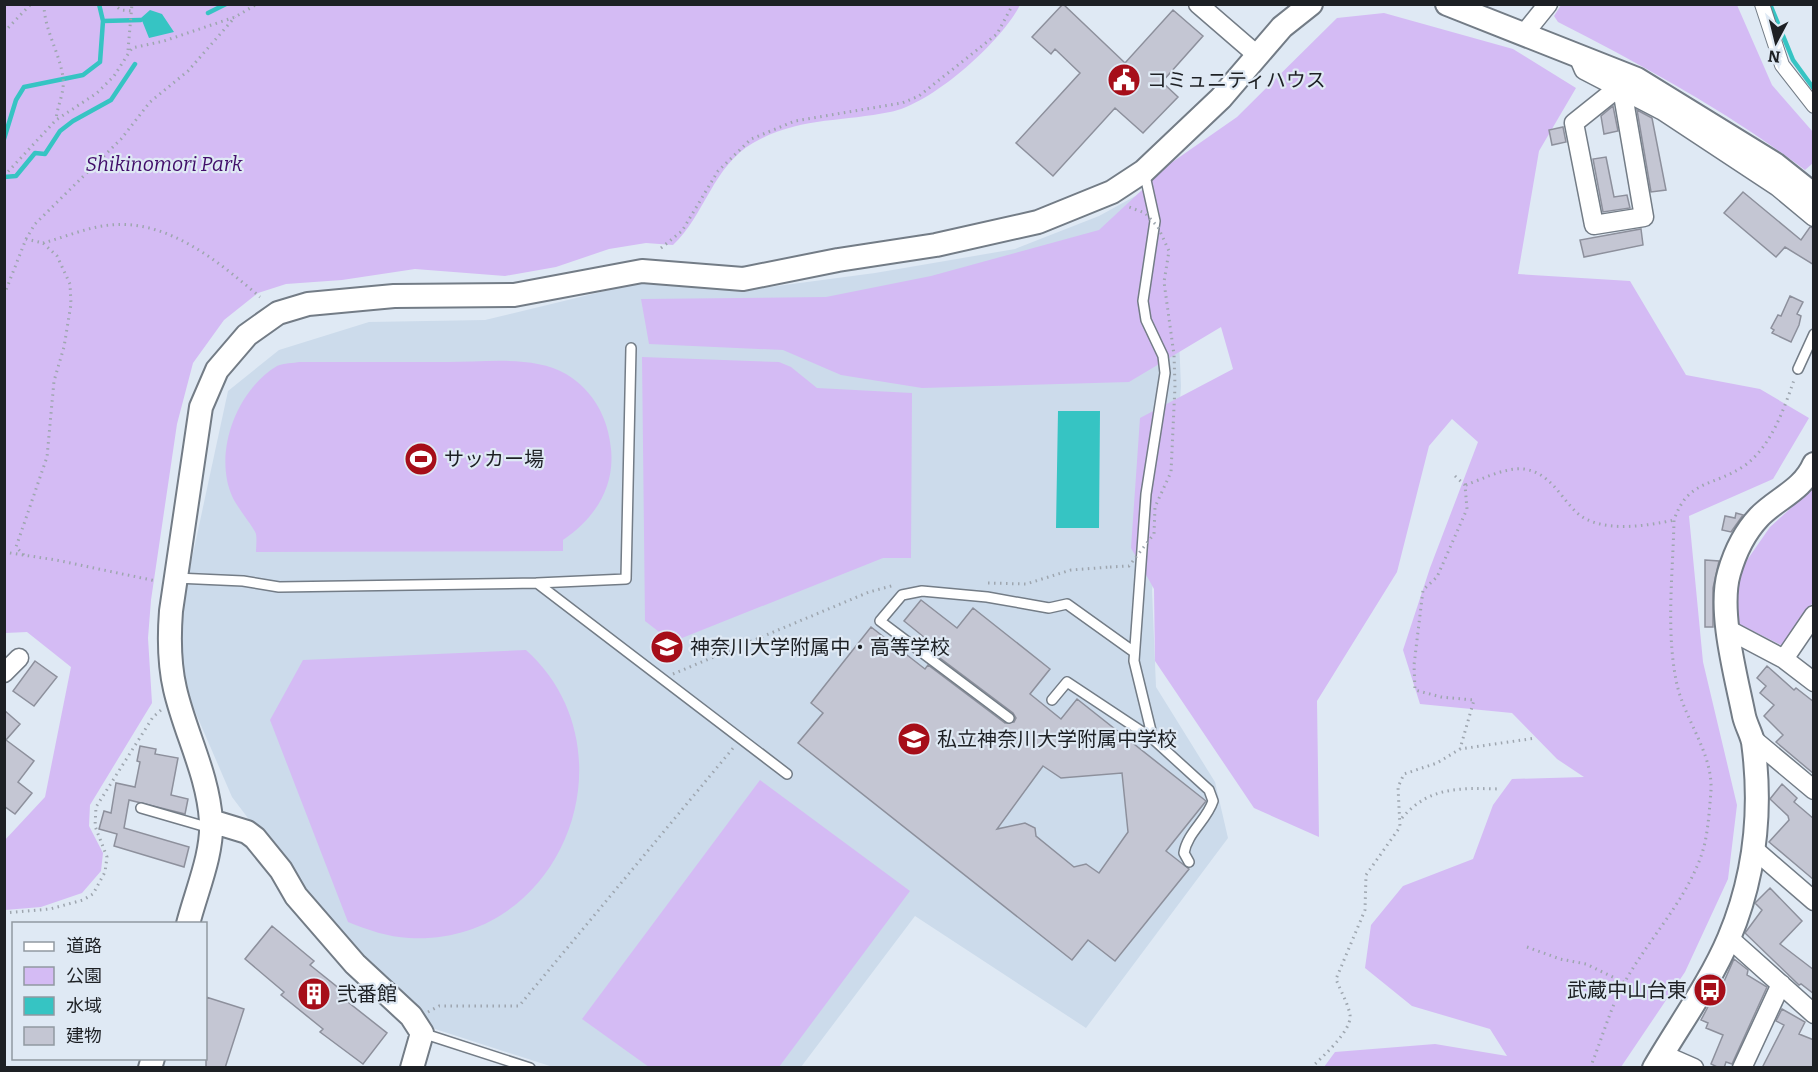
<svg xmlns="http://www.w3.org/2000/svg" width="1818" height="1072" font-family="Bitter,'Noto Sans JP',serif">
<rect width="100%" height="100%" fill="#dfe9f4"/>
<!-- built -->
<path fill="#ccdbeb" d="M1172 176 1181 386 1175 472 1162 512 1152 590 1156 687 1215 782 1228 838 1086 1028 915 916 801 1067H553L429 1027 410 1002 313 904 232 797 181 679 180 614 228 391 279 350 369 322 485 320 638 283 740 291 875 273 1015 249 1099 216Z"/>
<!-- green -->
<path fill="#d4bbf4" d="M5 5H1020C1001 42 932 104 890 112 842 122 798 117 753 143 713 166 705 215 673 245L646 243 609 249 556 267 505 276 415 269 342 280 286 284 258 293 224 320 193 363 177 424 151 600 148 638 152 703 90 805 89 826 103 853 101 871 82 893 41 907 5 910 4 841 45 797 71 667 27 632 5 633Z
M1561 5H1737L1772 85 1813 132V163L1805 170C1728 112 1644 66 1558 22L1554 16Z
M1384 13 1513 49 1576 88 1539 151 1518 274 1630 281 1686 375 1760 389 1809 418 1773 479 1689 516 1703 662 1737 805 1728 879 1685 972 1621 1067H1324L1335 1052 1435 1044 1507 1056 1490 1029 1412 1006 1365 968 1371 925 1403 886 1473 859 1493 805 1512 779 1584 777 1557 759 1512 713 1420 704 1403 650 1430 568 1478 442 1452 419 1429 446 1397 572 1317 701 1319 837 1254 808 1155 661 1154 589 1131 548 1140 418 1233 369 1221 327 1129 382 922 388 841 375 783 350 649 344 641 299 826 297 931 276 1099 230 1171 163 1237 117 1337 18Z
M642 357 779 362 791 367 817 388 912 393 911 558H883L672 642 645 621Z
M300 362C347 362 394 362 441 362 480 363 532 354 566 374 594 391 608 418 611 449 615 488 594 519 563 540V551L256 552C256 547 257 540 256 534 255 529 236 506 232 496 213 452 237 390 277 366 284 363 293 363 300 362Z
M1813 488V602L1783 646 1735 622 1736 576 1770 527Z
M526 650C637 750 563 946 409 938 388 937 368 930 348 922L270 720 303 660Z
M760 780 910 891 779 1067H649L582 1019Z"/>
<!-- water -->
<path fill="#36c4c3" d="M150 10 162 14 174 32 149 38 141 18Z
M1058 411H1100L1099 528H1056Z"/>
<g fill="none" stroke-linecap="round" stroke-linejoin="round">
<!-- stream -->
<path stroke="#36c4c3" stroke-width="4.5" d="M99 4 103 21
M1770 4 1793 60 1814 89
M208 13 226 4
M4 139 16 100 24 87 83 75 100 62 103 21 141 20
M4 177 16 176 35 153 45 154 60 131 73 121 111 100 135 64"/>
</g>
<!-- building -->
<path fill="#c4c6d3" stroke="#8d909c" stroke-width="1.5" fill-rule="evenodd" d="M1063 4 1125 63 1173 10 1203 36 1162 82 1178 97 1143 133 1115 108 1053 176 1016 143 1080 73 1055 49 1051 54 1032 37Z
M1613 106 1618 131 1604 134 1601 116Z
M1637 110 1652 118 1666 190 1651 192Z
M1563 127 1566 142 1552 145 1549 130Z
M1606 157 1614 197 1627 195 1630 208 1603 212 1593 159Z
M1743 192 1801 240 1810 227 1814 228V265L1785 247 1776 257 1724 213Z
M1641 229 1643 245 1584 257 1580 240Z
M1790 296 1803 302 1797 314 1801 316 1799 325 1791 342 1772 333 1774 330 1771 328 1778 315 1781 316Z
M1736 513 1743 515 1731 532 1722 530 1725 516 1735 518Z
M1705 560 1719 561 1713 588V627H1705Z
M921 600 957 628 973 608 1050 669 1030 694 1061 719 1077 699 1206 801 1166 851 1189 869 1115 961 1088 940 1072 960 798 743 823 713 811 703 871 627 925 669 928 665 1005 723 1014 722 1016 718 1013 713 936 655 940 650 904 621ZM1043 766 1061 778 1122 773 1128 832 1099 873 1086 864 1074 867 1036 836 1035 828 1025 823 997 829Z
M35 661 57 677 34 706 13 691Z
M1767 666 1794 690 1796 688 1814 702V774L1776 742 1783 735 1764 716 1774 705 1760 693 1766 686 1757 678Z
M4 710 20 724 6 740 34 761 18 782 32 793 15 814 4 806Z
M140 746 156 749 155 754 178 758 171 795 188 799 185 814 129 800 124 828 189 847 184 867 114 846 117 834 99 829 104 811 111 813 116 783 135 787 140 762 137 761Z
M1782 784 1797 798 1794 802 1814 819V880L1769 842 1789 820 1788 816 1770 799Z
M1770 888 1802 921 1780 944 1814 970V994L1801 984 1799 985 1745 933 1762 910 1755 903Z
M272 926 314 961 310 965 351 998 348 1002 387 1033 363 1064 320 1032 323 1029 281 995 284 992 245 959Z
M1734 959 1748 970 1747 975 1767 987 1732 1064 1726 1062 1724 1068H1719L1711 1064 1723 1035 1706 1028 1708 1023 1701 1020 1710 1003 1714 1004Z
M206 997 244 1009 225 1068H206Z
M1782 1009 1805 1022 1799 1034 1814 1040V1068H1762L1784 1025 1776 1021Z"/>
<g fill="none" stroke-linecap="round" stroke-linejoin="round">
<!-- service casing -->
<g stroke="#737c86" stroke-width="12">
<path id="service" d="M1144 171 1155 221 1143 301 1146 320 1163 356 1165 373 1146 494 1134 661 1153 739
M1798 369 1814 334
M176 578 243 581 279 587 537 583 626 579 631 348
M537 583 787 774
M1052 700 1067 682 1153 739 1209 790 1213 801C1207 820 1187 833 1184 853L1189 862
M1009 718 880 621 902 595 922 591 987 597 1049 608 1067 604 1134 652
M141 808 210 828
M422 1033 530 1068"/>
</g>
<!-- pedestrian casing -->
<g stroke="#737c86" stroke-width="16">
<path id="pedestrian" d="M1762 4 1782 65 1814 106"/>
</g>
<!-- minor casing -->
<g stroke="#737c86" stroke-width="21">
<path id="minor" d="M1198 4 1257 55
M1523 35 1548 4
M1578 56 1584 70 1663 111 1778 187 1814 217
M1619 87 1574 123 1594 225 1644 217 1622 89
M1729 630 1784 659 1814 682
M1784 659 1814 615
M4 673 19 658
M1753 739 1814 790
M1755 850 1814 901
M1729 938 1814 1014
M1662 1054 1694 1068
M1742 1068 1781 984"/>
</g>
<!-- tertiary casing -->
<g stroke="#737c86" stroke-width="26">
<path id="tertiary" d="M1447 4 1637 79 1775 164 1814 195
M211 821 247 832 255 838 281 870 296 896 355 964 411 1016 422 1033 412 1068
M188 924C196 892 213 854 211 821 208 774 185 733 175 689 169 663 169 637 171 611L201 407 217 370 247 335 278 313 308 304 394 296 514 295 642 271 743 279 838 260 936 245 1038 222 1112 192 1144 171 1221 98 1282 27 1311 4
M150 1068 153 1058
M1654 1068C1679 1025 1710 983 1729 938 1755 876 1762 808 1753 742 1751 733 1746 725 1744 716 1736 676 1718 611 1729 573 1735 552 1744 533 1759 517 1776 499 1803 490 1814 464"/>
</g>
<!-- path -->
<path stroke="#9ea6af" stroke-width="3" stroke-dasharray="1.5 4.5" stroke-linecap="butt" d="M44 4C44 30 60 53 63 78 65 92 57 106 56 120
M113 4 121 10 132 11
M4 32 31 4
M128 50 132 4
M4 176 56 120 97 93 114 76 132 48 164 41 235 17 257 4
M43 243C65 237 88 227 110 225 168 219 219 262 260 297
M661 248 682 231 718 171 751 139 795 121 902 103 919 96 997 34 1013 4
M4 295 26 239 35 224 121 139 150 102 188 71 235 17
M1455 476 1465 485 1467 509 1437 577 1423 590 1414 665 1415 690 1441 697 1474 700 1460 749
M1466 485C1482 479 1506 467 1524 469 1550 473 1559 495 1576 512 1600 534 1646 526 1674 520
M4 552 56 560 156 581
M24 555 16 547 47 457 54 381 64 347 71 304 70 284 57 256 43 243 26 239
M988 583 1026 584 1071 570 1110 567
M673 674 869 592 895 585
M1402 818C1429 786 1461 788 1500 789
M4 913 50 909 83 900 93 894 105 872 107 857 95 826 96 807 153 717 161 710
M1527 947 1560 959 1586 964 1625 983
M428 1012 439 1006H519L734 747
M1311 1068C1322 1057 1352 1031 1350 1015 1348 1003 1340 990 1336 979L1365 910 1366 875 1400 827 1398 787 1404 774 1437 763 1460 749 1536 738
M1590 1068C1600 1044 1607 1019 1618 995 1641 947 1681 909 1700 859 1708 839 1709 813 1711 791 1713 752 1683 718 1676 680 1666 628 1673 573 1674 520 1688 479 1713 487 1744 466 1771 447 1784 409 1794 380"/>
<!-- service -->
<use href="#service" stroke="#fff" stroke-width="9"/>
<!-- pedestrian -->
<use href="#pedestrian" stroke="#fff" stroke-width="14"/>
<!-- minor -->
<use href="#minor" stroke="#fff" stroke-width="18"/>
<!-- tertiary -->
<use href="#tertiary" stroke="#fff" stroke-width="22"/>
<!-- path-bridge -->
<path stroke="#9ea6af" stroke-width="3" stroke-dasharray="1.5 4.5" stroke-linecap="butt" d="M1110 567 1129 566 1154 534 1155 507 1171 472 1175 386 1174 355 1164 282 1169 251 1158 227 1145 213 1129 207"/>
</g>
<!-- icons -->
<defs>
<g id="civic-disc" transform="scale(1.725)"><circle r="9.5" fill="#a60e19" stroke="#dfe9f4"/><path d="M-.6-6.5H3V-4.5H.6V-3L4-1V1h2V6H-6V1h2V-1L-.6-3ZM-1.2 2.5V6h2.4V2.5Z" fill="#fff"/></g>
<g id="stadium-disc" transform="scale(1.725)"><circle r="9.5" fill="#a60e19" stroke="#dfe9f4"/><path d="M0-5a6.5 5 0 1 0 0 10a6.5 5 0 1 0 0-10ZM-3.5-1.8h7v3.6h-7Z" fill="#fff"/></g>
<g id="school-disc" transform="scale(1.725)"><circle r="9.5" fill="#a60e19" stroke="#dfe9f4"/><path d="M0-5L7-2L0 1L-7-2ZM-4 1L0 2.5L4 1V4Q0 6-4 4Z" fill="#fff"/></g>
<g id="bus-disc" transform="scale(1.725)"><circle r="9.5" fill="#a60e19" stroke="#dfe9f4"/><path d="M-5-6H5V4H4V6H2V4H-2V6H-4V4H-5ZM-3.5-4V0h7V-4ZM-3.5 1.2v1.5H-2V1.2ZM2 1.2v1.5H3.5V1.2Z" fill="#fff"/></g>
<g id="building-disc" transform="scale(1.725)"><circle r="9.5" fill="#a60e19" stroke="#dfe9f4"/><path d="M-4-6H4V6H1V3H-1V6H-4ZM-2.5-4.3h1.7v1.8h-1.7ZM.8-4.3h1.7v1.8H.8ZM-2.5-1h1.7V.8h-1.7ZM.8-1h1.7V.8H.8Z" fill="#fff"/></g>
</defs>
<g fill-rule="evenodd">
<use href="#civic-disc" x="1124" y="80"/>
<use href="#stadium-disc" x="421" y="459"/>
<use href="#school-disc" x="667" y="647"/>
<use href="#school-disc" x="914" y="739"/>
<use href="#bus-disc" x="1710" y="990"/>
<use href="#building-disc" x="314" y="994"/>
</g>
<g text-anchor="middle" stroke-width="4.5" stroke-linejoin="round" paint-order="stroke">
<!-- poi labels -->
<g font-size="20" fill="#1d2024" stroke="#dfe9f4" text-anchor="start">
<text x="1147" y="87">コミュニティハウス</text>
<text x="444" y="466">サッカー場</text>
<text x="690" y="654">神奈川大学附属中・高等学校</text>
<text x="937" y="746">私立神奈川大学附属中学校</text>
<text x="1687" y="997" text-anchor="end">武蔵中山台東</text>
<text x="337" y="1001">弐番館</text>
</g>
<!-- park labels -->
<g font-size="20" font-style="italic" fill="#410d6a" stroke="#dfe9f4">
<text x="164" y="171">Shikinomori Park</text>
</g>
</g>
<!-- border -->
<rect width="1818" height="1072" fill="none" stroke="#1d2024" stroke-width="12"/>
<!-- legend -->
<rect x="12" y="922" width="195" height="138" fill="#dfe9f4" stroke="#9199a1" stroke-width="1.5"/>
<rect x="24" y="942" width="30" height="9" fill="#ffffff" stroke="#9199a1" stroke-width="1.5"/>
<text x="66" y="952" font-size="18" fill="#1d2024">道路</text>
<rect x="24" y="967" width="30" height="18" fill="#d4bbf4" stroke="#9199a1" stroke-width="1.5"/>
<text x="66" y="982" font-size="18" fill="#1d2024">公園</text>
<rect x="24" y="997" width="30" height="18" fill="#36c4c3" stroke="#9199a1" stroke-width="1.5"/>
<text x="66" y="1012" font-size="18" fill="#1d2024">水域</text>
<rect x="24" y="1027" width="30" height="18" fill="#c4c6d3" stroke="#9199a1" stroke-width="1.5"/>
<text x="66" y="1042" font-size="18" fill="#1d2024">建物</text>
<!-- north arrow -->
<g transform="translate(1776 42) rotate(187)" stroke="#dfe9f4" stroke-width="4.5" paint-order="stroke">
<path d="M0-4.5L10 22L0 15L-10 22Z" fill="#1d2024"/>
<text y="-9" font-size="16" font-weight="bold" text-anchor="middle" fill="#1d2024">N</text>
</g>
</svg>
